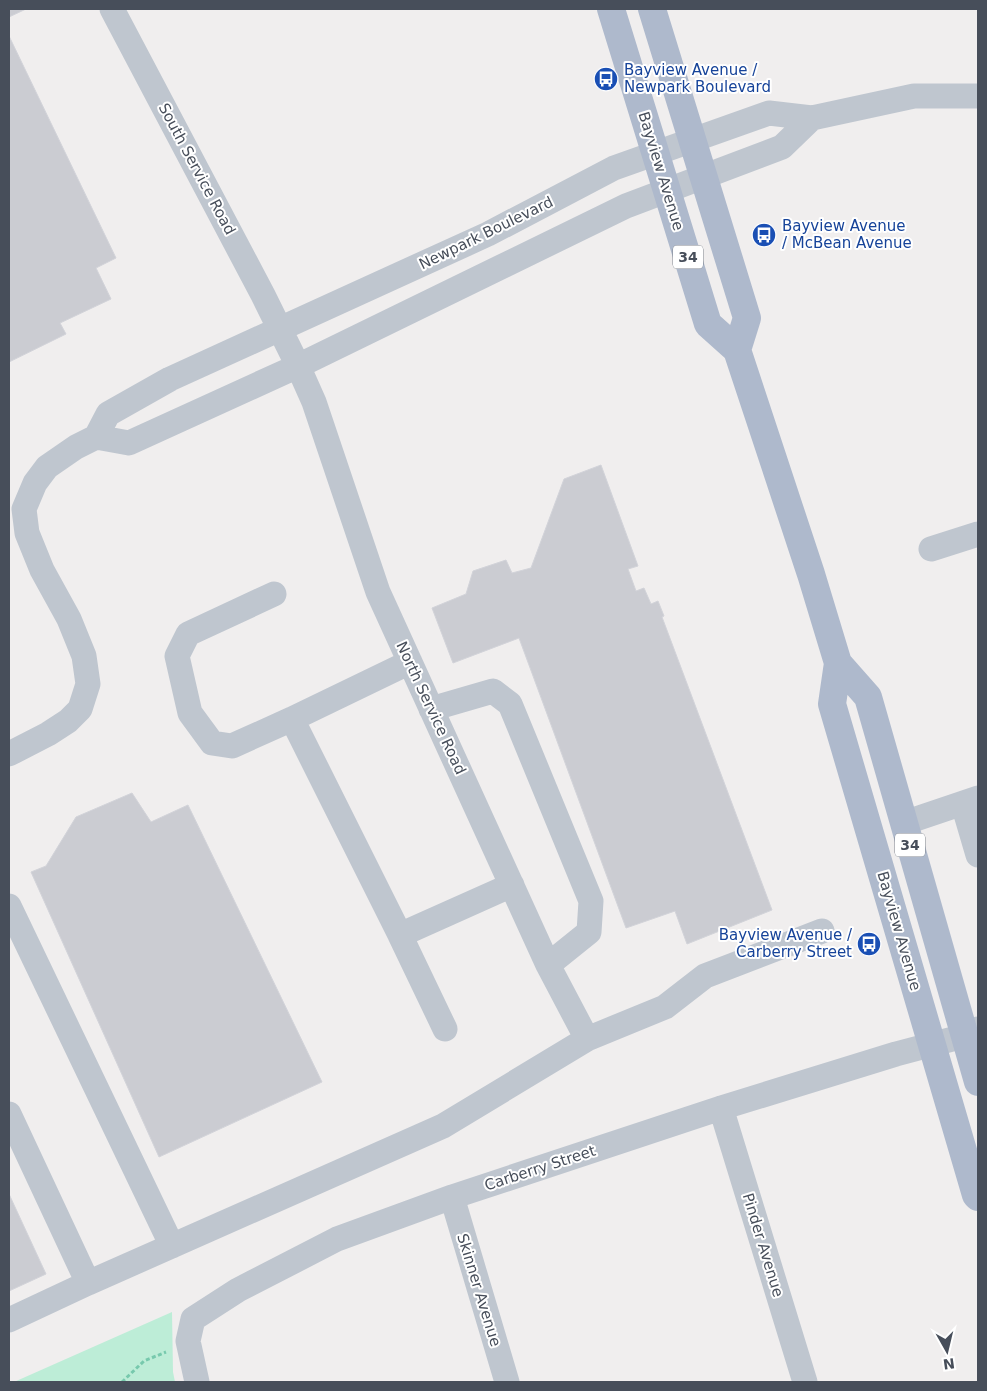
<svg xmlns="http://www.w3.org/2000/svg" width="987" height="1391" font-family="'DejaVu Sans',sans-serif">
<rect width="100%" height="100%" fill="#f0eeee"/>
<!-- green -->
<path fill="#bdedd7" d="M172 1312 173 1372 175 1382H14Z"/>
<!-- building -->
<path fill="#cbccd2" stroke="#d2d3d9" d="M9 9H26L9 17Z
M9 36 116 258 96 268 111 299 60 323 66 334 9 362Z
M601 465 638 566 628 569 636 591 644 588 651 604 658 601 664 616 662 617 772 910 687 944 675 911 626 928 519 638 453 663 432 608 466 594 473 571 506 560 512 573 531 568 564 479Z
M132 793 151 822 188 805 322 1082 159 1157 31 872 46 866 76 817Z
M9 1194 46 1274 9 1291Z"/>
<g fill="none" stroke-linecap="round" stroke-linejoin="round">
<!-- path -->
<path stroke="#77c9ad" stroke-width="3" stroke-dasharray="4 2.5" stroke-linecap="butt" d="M122 1382 144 1361 166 1352"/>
<!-- minor -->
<path stroke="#bfc6cf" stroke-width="25" d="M112 9 263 295 298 366 314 402 378 592 548 965 587 1039
M96 437 108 414 170 379 488 234 614 168 769 113 812 118 914 96H978
M931 549 978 534
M274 594 188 634 177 656 190 713 212 743 232 746 292 719 400 935 512 885
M431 709 493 691 510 704 591 901 589 932 548 965
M292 719 410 662
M9 754 48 734 68 721 80 709 88 684 84 656 69 619 42 570 27 533 24 509 35 483 47 467 76 447 96 437 129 443 298 366 626 206 782 147 812 118
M963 804 978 855
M904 823 978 798
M9 906 172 1246
M400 935 445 1029
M721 1108 805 1382
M9 1114 88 1283 9 1320
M452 1197 507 1382
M88 1283 443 1126 587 1039 665 1007 705 976 822 931
M197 1382 188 1341 193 1319 238 1290 337 1239 452 1197 721 1108 896 1054 964 1036 978 1029"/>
<!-- major -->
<path stroke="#aeb9cc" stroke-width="28" d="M611 9 708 324 737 350 811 574 838 663 832 704 976 1195 978 1197
M652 9 747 318 737 350
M838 663 868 697 978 1082"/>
</g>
<!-- icons -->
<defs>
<g id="bus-disc" transform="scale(1.25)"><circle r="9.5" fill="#1a4fb4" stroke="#fff"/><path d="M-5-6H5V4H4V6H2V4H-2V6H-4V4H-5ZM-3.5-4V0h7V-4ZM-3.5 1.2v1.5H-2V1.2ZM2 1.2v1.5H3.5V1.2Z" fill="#fff"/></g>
</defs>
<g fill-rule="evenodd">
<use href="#bus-disc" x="606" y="79"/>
<use href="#bus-disc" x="764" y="235"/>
<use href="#bus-disc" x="869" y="944"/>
</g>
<g text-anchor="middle" stroke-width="4" stroke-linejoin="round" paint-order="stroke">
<!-- shield labels -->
<g fill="#fff" stroke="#7e838c" stroke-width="1">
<rect x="673" y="245.5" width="30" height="23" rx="4"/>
<rect x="895" y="833.5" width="30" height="23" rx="4"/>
</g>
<g font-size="14" font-weight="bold" fill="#474e5a">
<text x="688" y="262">34</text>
<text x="910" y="850">34</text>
</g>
<!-- transit labels -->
<g font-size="15" fill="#164399" stroke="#fff" text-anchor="start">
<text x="624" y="75">Bayview Avenue /<tspan x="624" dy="17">Newpark Boulevard</tspan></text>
<text x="782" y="231">Bayview Avenue<tspan x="782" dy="17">/ McBean Avenue</tspan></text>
<text x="852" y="940" text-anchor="end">Bayview Avenue /<tspan x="852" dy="17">Carberry Street</tspan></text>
</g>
<!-- street labels -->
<g font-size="15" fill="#474e5a" stroke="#fff">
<text transform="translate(197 169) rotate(62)" y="5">South Service Road</text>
<text transform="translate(661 171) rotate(73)" y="5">Bayview Avenue</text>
<text transform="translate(486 233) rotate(-26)" y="5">Newpark Boulevard</text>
<text transform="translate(431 708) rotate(65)" y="5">North Service Road</text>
<text transform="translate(899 931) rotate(74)" y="5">Bayview Avenue</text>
<text transform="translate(540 1168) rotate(-18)" y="5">Carberry Street</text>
<text transform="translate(763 1245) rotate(73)" y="5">Pinder Avenue</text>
<text transform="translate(479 1290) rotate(73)" y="5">Skinner Avenue</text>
</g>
</g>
<!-- border -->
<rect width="987" height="1391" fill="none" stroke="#474e5a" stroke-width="20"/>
<!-- north arrow -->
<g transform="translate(947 1351) rotate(172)" stroke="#ffffff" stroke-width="4" paint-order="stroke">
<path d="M0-4L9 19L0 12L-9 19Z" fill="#474e5a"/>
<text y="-8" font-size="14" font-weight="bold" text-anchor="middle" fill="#474e5a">N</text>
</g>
</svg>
